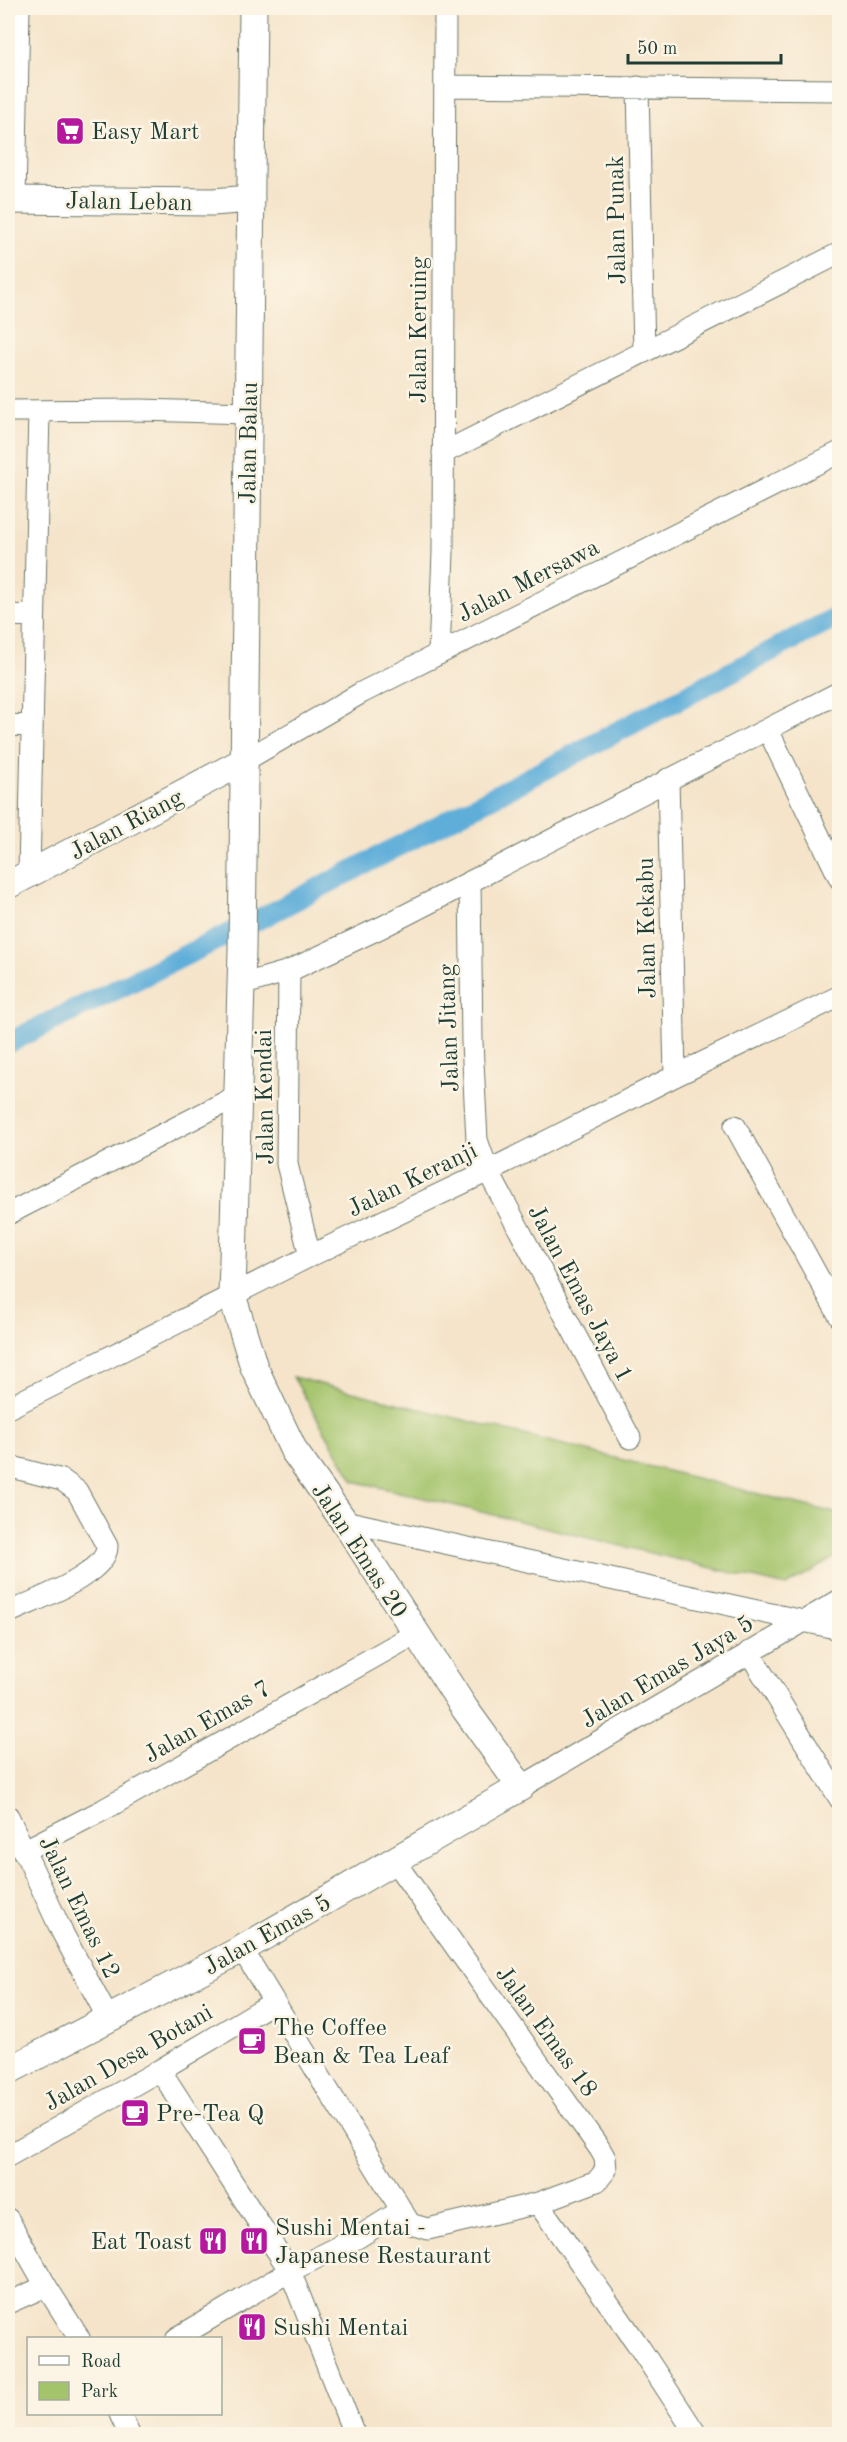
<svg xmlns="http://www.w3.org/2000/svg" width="847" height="2442" font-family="'Old Standard TT',serif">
<rect width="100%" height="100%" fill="#fcf5e5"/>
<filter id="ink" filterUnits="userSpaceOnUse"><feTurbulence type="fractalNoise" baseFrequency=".0167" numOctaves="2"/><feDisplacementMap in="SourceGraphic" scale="12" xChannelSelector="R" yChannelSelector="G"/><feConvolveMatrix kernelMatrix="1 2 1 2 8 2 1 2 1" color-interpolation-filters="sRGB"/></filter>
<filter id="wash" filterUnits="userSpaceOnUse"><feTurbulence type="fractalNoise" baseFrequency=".008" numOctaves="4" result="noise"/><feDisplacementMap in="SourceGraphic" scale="24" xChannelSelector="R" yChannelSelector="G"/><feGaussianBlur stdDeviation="1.35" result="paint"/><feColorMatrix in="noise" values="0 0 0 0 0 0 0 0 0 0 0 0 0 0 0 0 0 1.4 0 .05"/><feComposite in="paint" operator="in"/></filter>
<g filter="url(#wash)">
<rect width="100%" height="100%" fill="#f5e4ca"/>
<!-- green -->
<path fill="#a4c46c" stroke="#628050" stroke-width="1.5" d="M293 1377 839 1514V1555L786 1586 354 1481Z"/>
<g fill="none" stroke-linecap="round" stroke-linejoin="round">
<!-- canal -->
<path stroke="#5eaed9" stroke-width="21" d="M8 1043 271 913 840 615"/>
</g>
</g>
<g filter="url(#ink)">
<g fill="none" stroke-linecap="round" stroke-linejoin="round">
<!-- minor casing -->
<g stroke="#6a7768" stroke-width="23">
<path id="minor" d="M445 86 840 90
M638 87 644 352
M15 200 19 8
M8 411 141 410 248 413
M443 453 840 253
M8 615 34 616
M439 654 443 552 445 8
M8 725 31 726
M768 730 840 879
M244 761 361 693 840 452
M668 779 675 1076
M29 874 39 411
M470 882 472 1042 477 1140 488 1171 630 1438
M289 971 287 1164 310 1256
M241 985 289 971 382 927 840 692
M735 1126 840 1317
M8 1214 239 1095
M8 1408 310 1256 488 1171 675 1076 840 996
M8 1466 62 1480 77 1491 107 1546C108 1575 31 1601 8 1613
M344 1521 840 1629
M749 1652 840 1799
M521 1787 840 1600
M8 1816 62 1932 109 2020
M23 1851 103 1810 415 1634
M242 1949 410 2224 428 2229 538 2203 597 2181 606 2170 605 2158 600 2149 395 1862
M160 2070 290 2271 354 2434
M8 2156 160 2070 274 2002
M538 2203 636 2342 696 2434
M8 2219 46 2286 79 2338
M8 2303 46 2286
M177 2338 290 2271 357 2238 402 2210
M120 2414 129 2434"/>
</g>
<!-- tertiary casing -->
<g stroke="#6a7768" stroke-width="29">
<path id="tertiary" d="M8 200 213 202 251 199
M8 885 244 761
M8 2071 242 1949 521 1787 465 1709 344 1521 294 1451 254 1367 232 1295 242 950 253 8"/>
</g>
<!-- minor -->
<use href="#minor" stroke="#fff" stroke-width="21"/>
<!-- tertiary -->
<use href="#tertiary" stroke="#fff" stroke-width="27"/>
</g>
</g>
<!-- icons -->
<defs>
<g id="supermarket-square" transform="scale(1.5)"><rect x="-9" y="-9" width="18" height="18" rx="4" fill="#b5179e" stroke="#fcf5e5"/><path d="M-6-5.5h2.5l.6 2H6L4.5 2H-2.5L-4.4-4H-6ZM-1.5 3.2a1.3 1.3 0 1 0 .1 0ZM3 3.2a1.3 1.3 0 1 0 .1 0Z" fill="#fff"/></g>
<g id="cafe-square" transform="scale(1.5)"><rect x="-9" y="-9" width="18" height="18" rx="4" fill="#b5179e" stroke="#fcf5e5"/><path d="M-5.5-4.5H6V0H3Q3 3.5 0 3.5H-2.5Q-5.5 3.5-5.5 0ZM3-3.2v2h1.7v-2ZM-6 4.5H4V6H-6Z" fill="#fff"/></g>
<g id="restaurant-square" transform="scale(1.5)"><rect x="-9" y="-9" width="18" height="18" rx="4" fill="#b5179e" stroke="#fcf5e5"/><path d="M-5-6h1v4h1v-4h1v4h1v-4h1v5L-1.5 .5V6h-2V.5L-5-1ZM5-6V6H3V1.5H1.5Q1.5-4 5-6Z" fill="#fff"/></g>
</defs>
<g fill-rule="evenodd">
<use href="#supermarket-square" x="70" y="131"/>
<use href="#cafe-square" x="252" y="2041"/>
<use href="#cafe-square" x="135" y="2113"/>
<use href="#restaurant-square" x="213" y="2241"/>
<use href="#restaurant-square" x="254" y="2241"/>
<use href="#restaurant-square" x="252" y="2327"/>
</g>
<g text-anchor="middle" stroke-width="5" stroke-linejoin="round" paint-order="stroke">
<!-- poi labels -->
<g font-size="24" fill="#1f3d34" stroke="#fcf5e5" text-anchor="start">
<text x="91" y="139">Easy Mart</text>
<text x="273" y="2035">The Coffee<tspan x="273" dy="28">Bean &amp; Tea Leaf</tspan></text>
<text x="156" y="2121">Pre-Tea Q</text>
<text x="275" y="2235">Sushi Mentai -<tspan x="275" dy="28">Japanese Restaurant</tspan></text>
<text x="192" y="2249" text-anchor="end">Eat Toast</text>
<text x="273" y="2335">Sushi Mentai</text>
</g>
<!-- street labels -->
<g font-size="24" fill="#1f3d34" stroke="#fcf5e5">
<text transform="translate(129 201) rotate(1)" y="8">Jalan Leban</text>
<text transform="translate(616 220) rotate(-91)" y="8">Jalan Punak</text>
<text transform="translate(418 330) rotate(-90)" y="8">Jalan Keruing</text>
<text transform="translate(248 443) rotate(-89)" y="8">Jalan Balau</text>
<text transform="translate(528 580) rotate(-27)" y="8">Jalan Mersawa</text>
<text transform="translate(126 824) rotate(-28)" y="8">Jalan Riang</text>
<text transform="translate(646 928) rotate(-91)" y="8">Jalan Kekabu</text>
<text transform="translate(448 1028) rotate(-92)" y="8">Jalan Jitang</text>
<text transform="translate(264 1097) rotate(-91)" y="8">Jalan Kendai</text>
<text transform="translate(412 1179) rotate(-26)" y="8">Jalan Keranji</text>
<text transform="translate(581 1293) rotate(62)" y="8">Jalan Emas Jaya 1</text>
<text transform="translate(360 1550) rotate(57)" y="8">Jalan Emas 20</text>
<text transform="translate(667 1671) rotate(-31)" y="8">Jalan Emas Jaya 5</text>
<text transform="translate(207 1721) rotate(-30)" y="8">Jalan Emas 7</text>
<text transform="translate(80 1907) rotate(64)" y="8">Jalan Emas 12</text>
<text transform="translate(267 1934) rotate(-29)" y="8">Jalan Emas 5</text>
<text transform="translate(547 2031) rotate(54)" y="8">Jalan Emas 18</text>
<text transform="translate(128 2057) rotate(-30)" y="8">Jalan Desa Botani</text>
</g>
</g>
<!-- margin -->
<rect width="847" height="2442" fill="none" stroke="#fcf5e5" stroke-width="30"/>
<!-- legend -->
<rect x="27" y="2337" width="195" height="78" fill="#fcf5e5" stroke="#a4ab9e" stroke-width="1.5"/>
<rect x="39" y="2356" width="30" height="9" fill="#ffffff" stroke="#a4ab9e" stroke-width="1.5"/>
<text x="81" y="2367" font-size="18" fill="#1f3d34">Road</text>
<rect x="39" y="2382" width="30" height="18" fill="#a4c46c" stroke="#a4ab9e" stroke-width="1.5"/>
<text x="81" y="2397" font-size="18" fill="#1f3d34">Park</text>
<!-- scale -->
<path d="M628 54v9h153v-9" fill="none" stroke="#1f3d34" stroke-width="3"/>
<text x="637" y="54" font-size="18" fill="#1f3d34" stroke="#fcf5e5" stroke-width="4.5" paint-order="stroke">50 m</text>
</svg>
